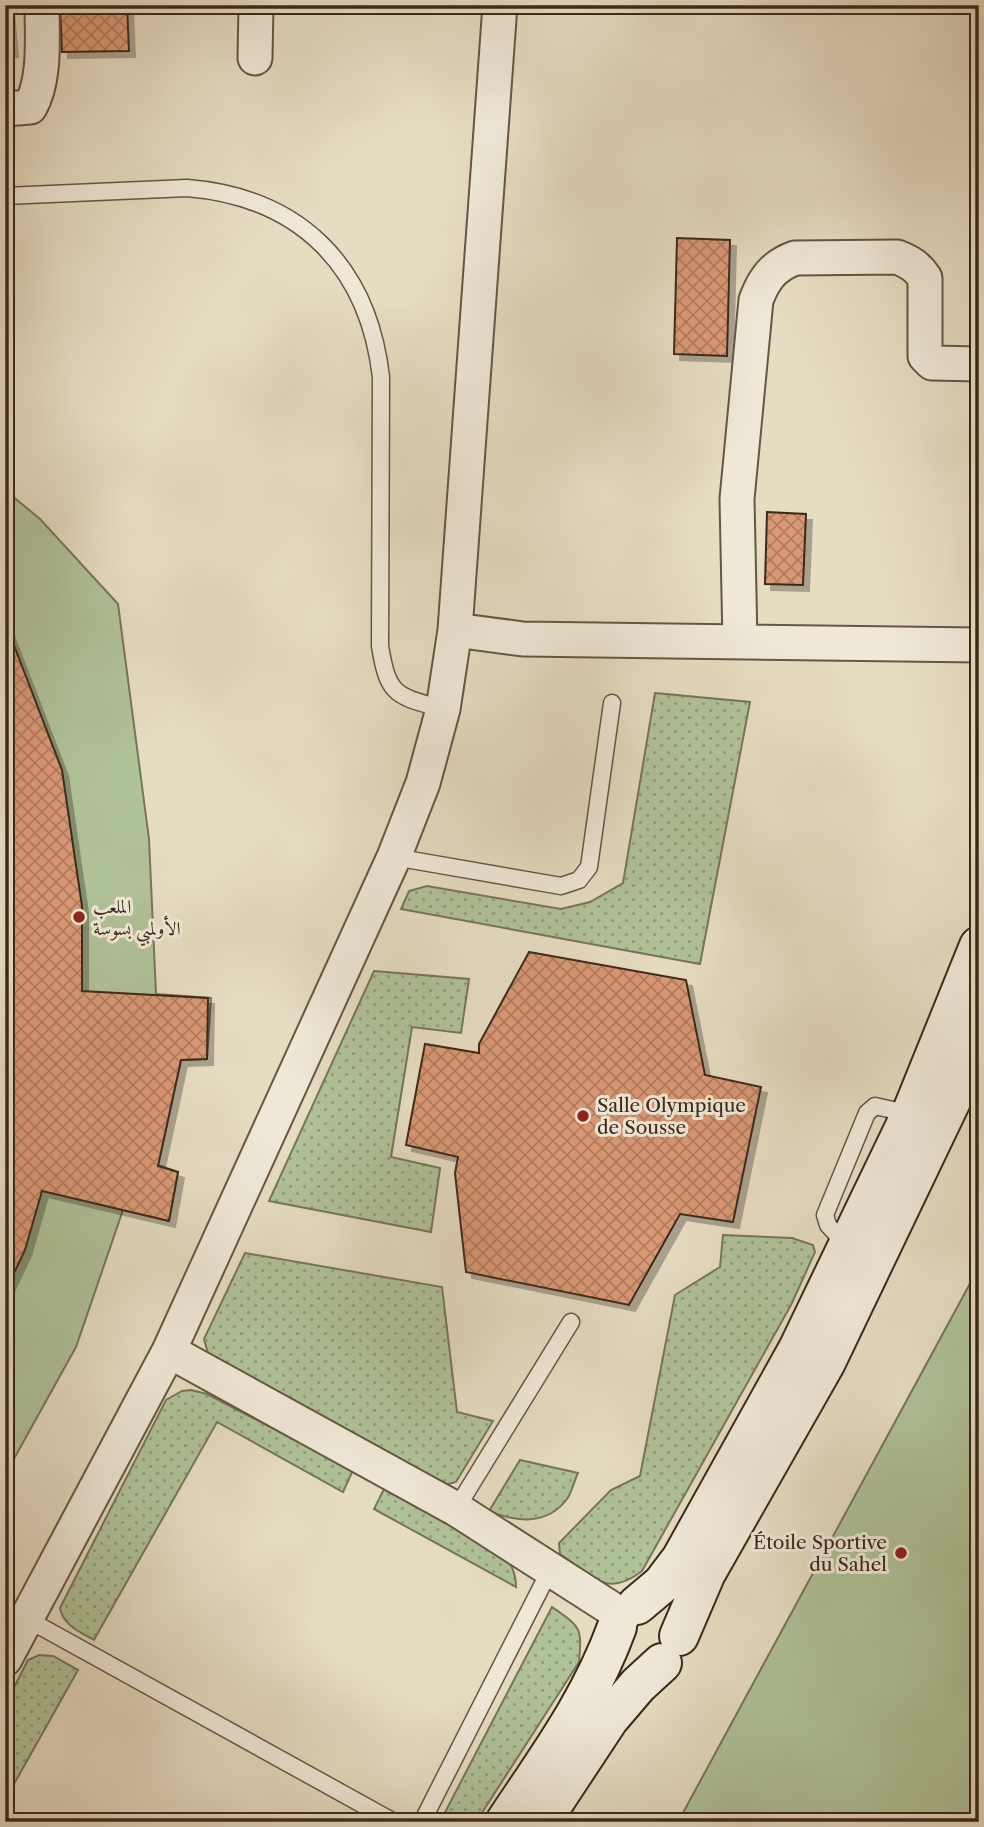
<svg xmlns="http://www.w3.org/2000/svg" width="984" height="1827" font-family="'Libre Caslon Text',Amiri,serif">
<defs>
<pattern id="grass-dots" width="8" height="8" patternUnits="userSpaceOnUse" patternTransform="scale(1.75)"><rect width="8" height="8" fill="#b0c298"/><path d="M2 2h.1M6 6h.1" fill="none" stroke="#909e7b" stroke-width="1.8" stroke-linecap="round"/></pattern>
<pattern id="building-cross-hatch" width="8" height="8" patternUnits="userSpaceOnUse" patternTransform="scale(1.75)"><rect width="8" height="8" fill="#da9875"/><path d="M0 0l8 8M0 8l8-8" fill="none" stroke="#b27c5f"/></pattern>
<filter id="shadow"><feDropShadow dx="6" dy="6" stdDeviation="0" flood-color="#0004"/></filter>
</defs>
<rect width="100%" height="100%" fill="#e6dcc2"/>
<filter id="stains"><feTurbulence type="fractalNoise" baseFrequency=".00286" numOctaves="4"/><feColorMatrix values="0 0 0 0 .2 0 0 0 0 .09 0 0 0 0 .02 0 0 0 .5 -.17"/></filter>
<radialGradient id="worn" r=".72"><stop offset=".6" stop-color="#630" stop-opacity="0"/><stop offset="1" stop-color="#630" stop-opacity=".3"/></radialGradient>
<!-- grass -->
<path fill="url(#grass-dots)" stroke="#767659" stroke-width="2" d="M655 693 750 702 700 964 401 909 409 891 427 886 561 909 590 902 623 883Z
M374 971 469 979 461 1033 412 1027 391 1157 440 1168 431 1232 269 1201Z
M723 1235 792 1238 813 1245 815 1252 791 1305 642 1571C606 1599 592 1575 560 1554L559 1543 611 1490 640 1476 675 1295 720 1267Z
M245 1253 442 1287 457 1412 493 1421 456 1482 445 1485 209 1357 204 1339Z
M191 1390 207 1394 353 1470 343 1492 217 1422 94 1640C80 1632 63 1625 60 1608L166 1400 182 1391Z
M520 1460 578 1473C574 1481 572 1492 567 1499 547 1526 515 1522 489 1511Z
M384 1489 498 1550C510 1561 516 1571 516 1587L374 1509Z
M552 1607C581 1627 582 1627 579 1662L476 1822H440Z
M39 1655 53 1656 78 1670 5 1800V1705L28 1660Z"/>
<!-- garden -->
<path fill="#b0c298" stroke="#767659" stroke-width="2" d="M5 490 40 519 118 604 149 839 156 994 211 998 207 1059 181 1060 158 1165 178 1172 169 1221 123 1210 76 1347 5 1475Z
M972 1280 979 1284V1822H678Z"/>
<!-- building -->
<path fill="url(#building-cross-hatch)" stroke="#3b291a" stroke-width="2" filter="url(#shadow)" d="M5 5H8L12 51 5 52Z
M60 5H127L129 51 62 52Z
M677 238 730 240 727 356 674 354Z
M767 512 806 514 803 585 765 584Z
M5 622 62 770 82 906V991L208 998 207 1059 181 1060 158 1166 178 1172 169 1221 42 1191 25 1250 5 1292Z
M529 952 686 980 705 1075 761 1087 733 1222 680 1214 629 1305 466 1272 455 1173 458 1157 406 1145 425 1044 479 1053V1044Z"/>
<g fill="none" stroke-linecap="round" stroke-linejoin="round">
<!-- service casing -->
<g stroke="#665644" stroke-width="19">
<path id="service" d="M5 196 187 188C299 197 368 265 381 377L380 646C388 696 396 696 443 709
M394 857 561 886 579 880 589 867 612 703
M847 1246 828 1225 825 1215 867 1113 875 1106 911 1114
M456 1509 571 1322
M27 1619 394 1822
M422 1822 550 1570"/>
</g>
<!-- minor casing -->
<g stroke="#665644" stroke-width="37">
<path id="minor" d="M255 58 256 5
M5 109 30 107C46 80 42 35 42 5
M455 630 523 639 979 645
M740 642 737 499 756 300C764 279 773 266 795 258L897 257C910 262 918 267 925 278V356L932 363 979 364
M169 1351 456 1509 623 1616
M5 1659 169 1351 394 857 423 783 443 709 455 630 500 5"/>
</g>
<!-- secondary casing -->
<g stroke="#3b291a" stroke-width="42">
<path id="secondary" d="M637 1605 662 1584 681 1559 798 1349 911 1114 979 946
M679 1636 706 1573 826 1362 951 1101 979 1037
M505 1822C548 1757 590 1701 617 1627
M541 1822 609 1719 638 1685 662 1663"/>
</g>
<!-- service -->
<use href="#service" stroke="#efe8d7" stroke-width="16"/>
<!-- minor -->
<use href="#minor" stroke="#efe8d7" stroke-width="33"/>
<!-- secondary -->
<use href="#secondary" stroke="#efe8d7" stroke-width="38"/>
</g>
<!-- markers -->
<g fill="#8f2418" stroke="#efe8d7" stroke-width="2.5">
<circle cx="79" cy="917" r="7"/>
<circle cx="583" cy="1116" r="7"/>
<circle cx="901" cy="1553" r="7"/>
</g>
<g text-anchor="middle" stroke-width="6" stroke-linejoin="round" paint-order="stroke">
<!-- poi labels -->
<g font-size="19" fill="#3b291a" stroke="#efe8d7" text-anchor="start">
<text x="93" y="913">الملعب<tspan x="93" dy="22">الأولمبي بسوسة</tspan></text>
<text x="597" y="1112">Salle Olympique<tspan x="597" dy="22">de Sousse</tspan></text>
<text x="887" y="1549" text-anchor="end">Étoile Sportive<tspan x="887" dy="22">du Sahel</tspan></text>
</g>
</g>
<!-- margin -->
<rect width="984" height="1827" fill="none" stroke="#e6dcc2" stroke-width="28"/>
<rect x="7" y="7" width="970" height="1813" fill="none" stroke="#3b291a" stroke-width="3.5"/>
<rect x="14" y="14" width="956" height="1799" fill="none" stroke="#3b291a" stroke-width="2"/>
<rect width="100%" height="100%" filter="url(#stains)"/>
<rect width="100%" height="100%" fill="url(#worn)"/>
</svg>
